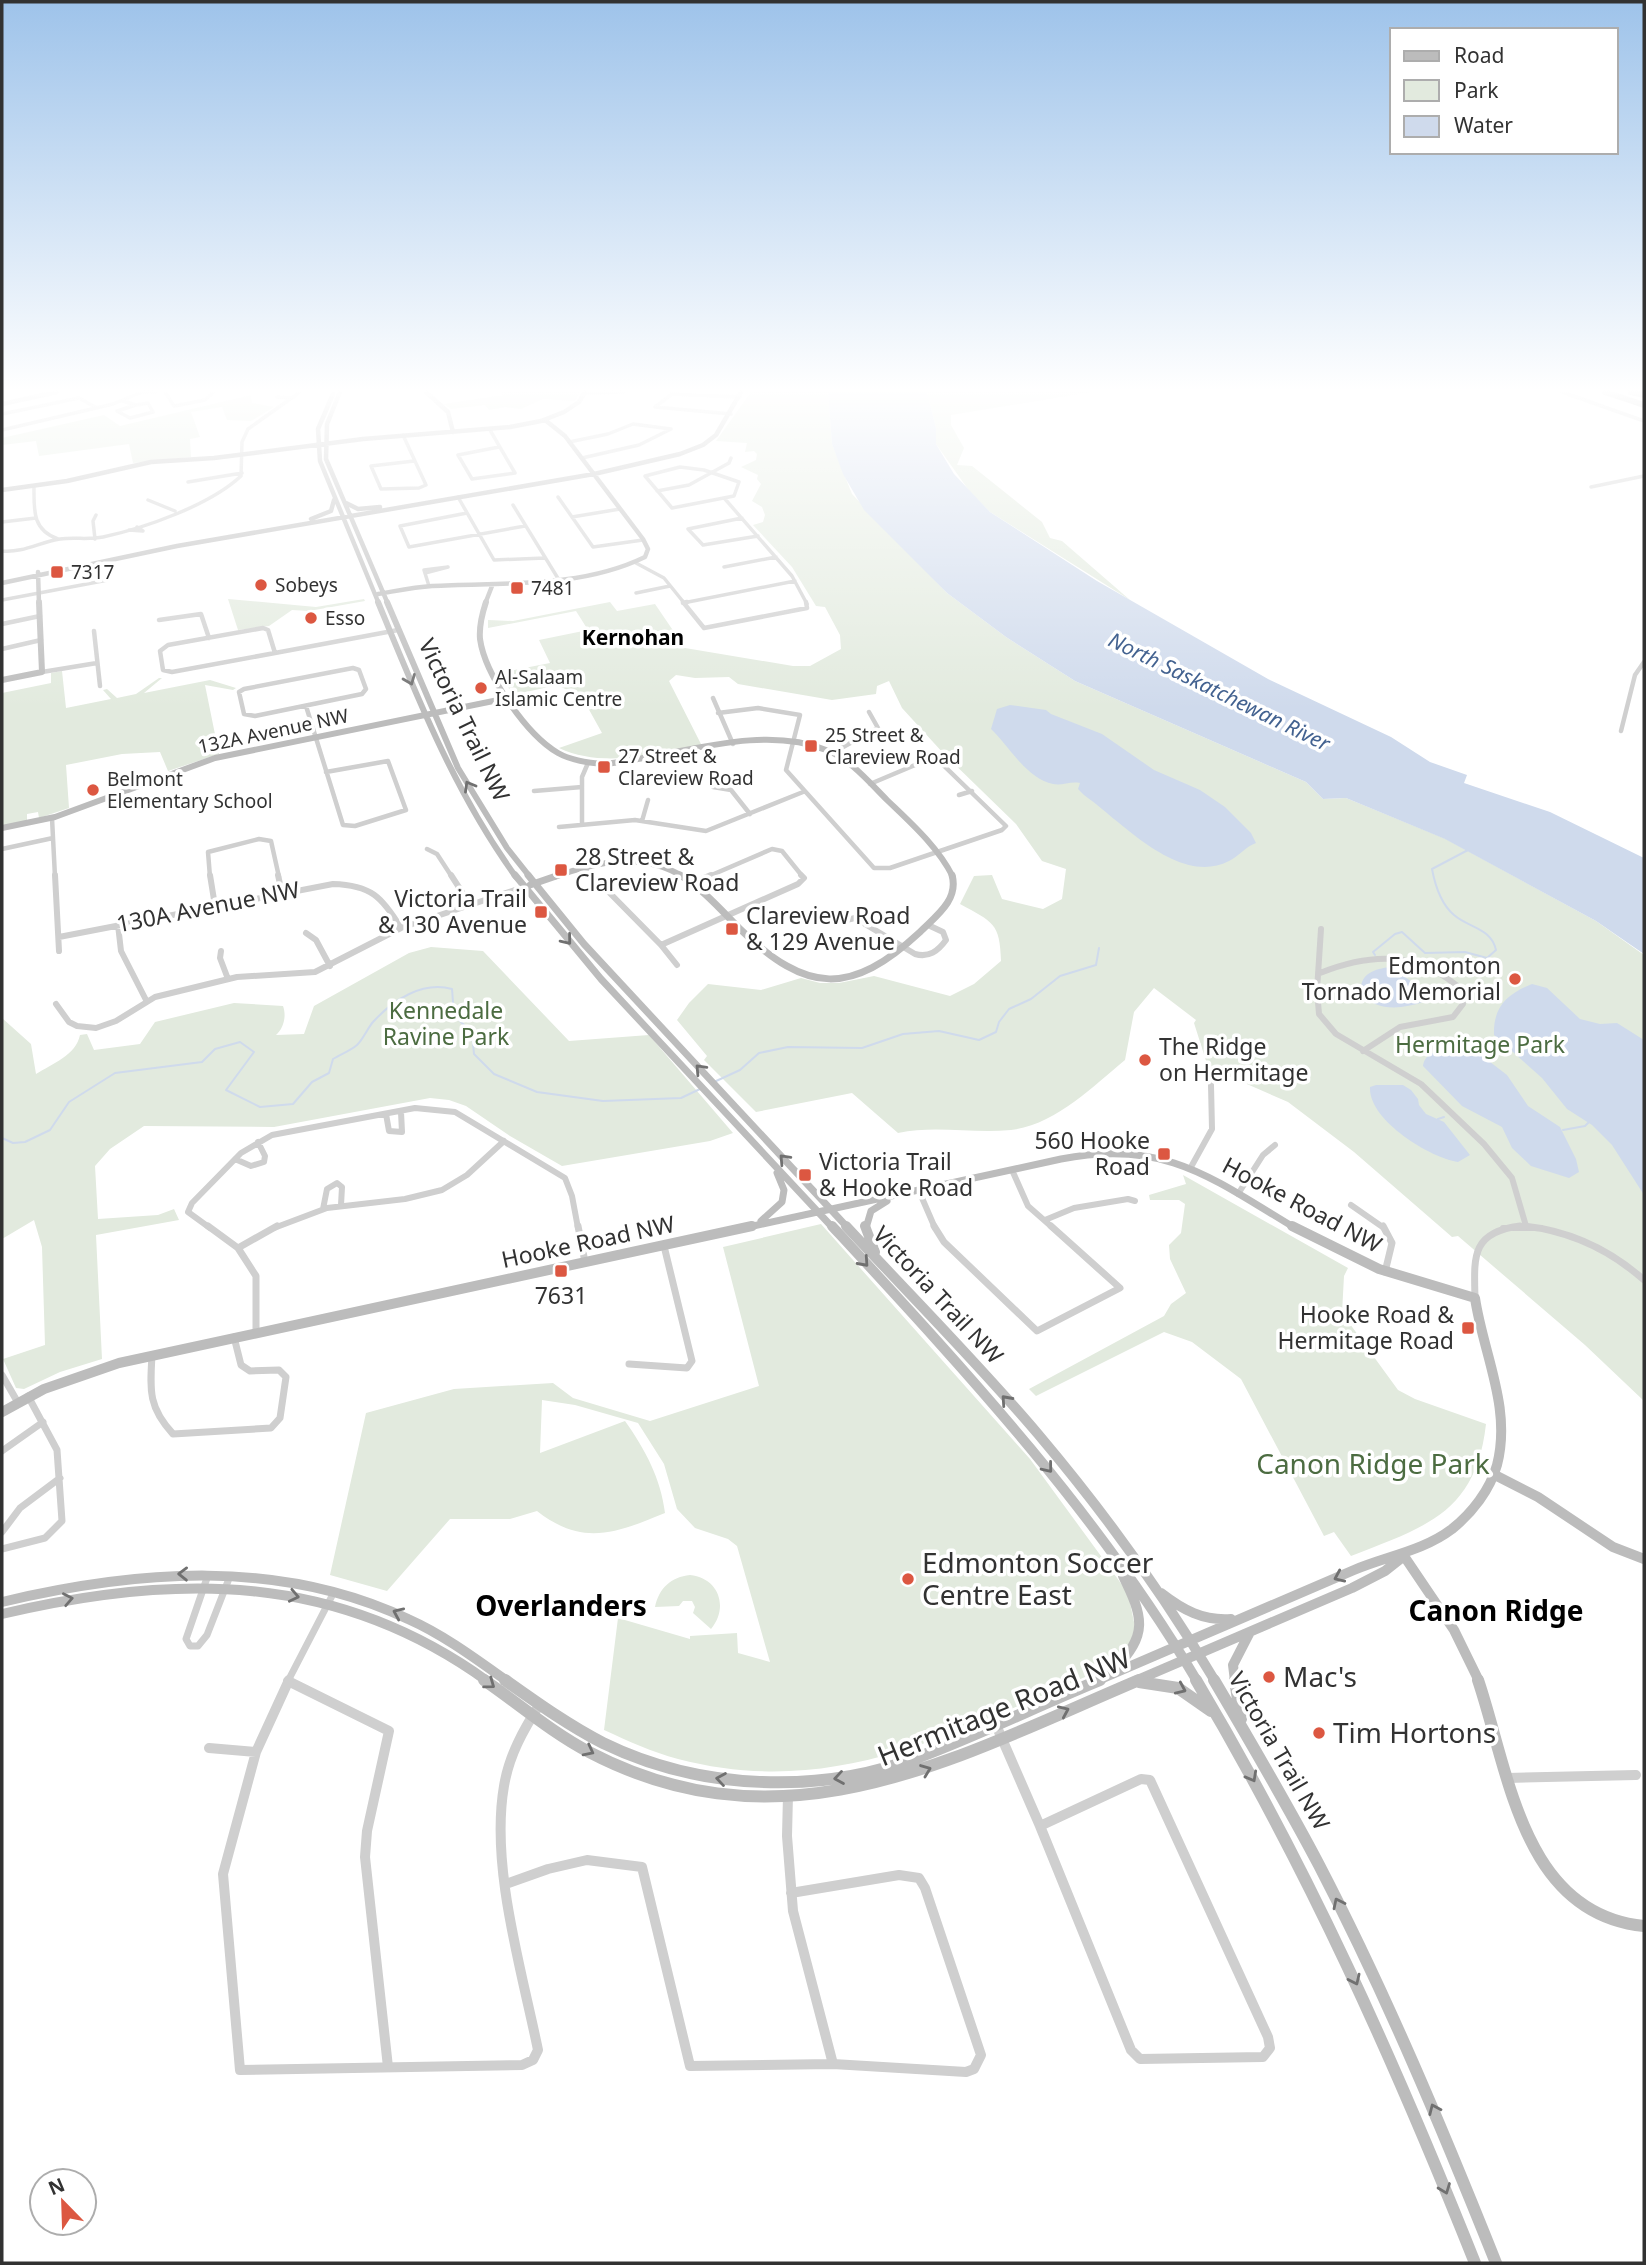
<svg xmlns="http://www.w3.org/2000/svg" width="1646" height="2265" font-family="'Noto Sans',sans-serif">
<rect width="100%" height="100%" fill="#fff"/>
<!-- green -->
<path fill="#e2eade" d="M502 392H580L575 401 543 399 521 409 505 407 489 410 485 405 451 409 444 404 503 395Z
M751 392H828L832 444 852 494 947 593 1006 637 1075 681 1306 782 1323 799 1346 798 1446 839 1596 921 1644 955V1401L1585 1345 1458 1236 1452 1237 1354 1152 1288 1102 1208 1067 1194 1023 1196 1020 1154 988 1134 1012 1125 1060C1092 1087 1055 1125 1011 1130 973 1134 936 1125 898 1133L852 1093 756 1112 704 1060 707 1056 677 1020 689 1003 708 984 761 990 801 978 820 983H839L874 976 950 996 974 984 1001 961C1000 923 993 922 960 904L974 876 992 875 1002 899 1043 909 1062 899 1066 869 1042 861 1016 824 944 754 902 708 889 681 877 686 876 694 832 700 738 684 729 677 695 678 676 675 669 681 702 746C655 753 604 769 559 748L602 733 582 697 557 685 513 695 499 673 550 663 539 640 588 630 576 611 488 628V620L513 621 610 602 617 611 655 604 685 648 793 666H810L841 649 840 635 825 607 816 606 792 567 753 525 763 522 765 515 762 507 752 501 761 484 757 479 758 475 741 467 756 460 757 454 754 451 745 452 747 443 716 441Z
M927 392H1092L951 415V425L964 448 957 465 972 466 1042 522 1050 538 1062 541 1130 600 990 512 970 492 936 444V428Z
M251 395 252 403 274 407 251 421 227 420 222 407 191 412 200 437 190 439 191 457 133 463 129 444 39 456 36 441 2 445V438L104 415 120 426Z
M228 599 316 607 364 599 365 601 309 611 292 610 269 626 238 630Z
M62 671 66 708 111 699 103 690 107 689 117 698 136 694 159 678H162L144 693 210 680 236 688 233 690 205 685 219 754 168 771 160 752 122 754 66 765 69 808 39 818 38 812 27 814V821L2 826V693L51 683V673Z
M431 947 483 951 569 1041 649 1035 733 1133 710 1141 562 1166 510 1136 466 1106 449 1100 430 1098 274 1127 144 1126 110 1149 95 1166 98 1219 158 1215 174 1209 179 1220 96 1235 102 1359 60 1372 24 1389 16 1388 3 1359 45 1345 42 1247 34 1220 2 1239V1018L31 1044 36 1074C52 1064 76 1055 80 1035L87 1034 94 1050 140 1044 155 1022 234 1003 283 1006C287 1017 283 1029 276 1035L304 1034 314 1006 409 953Z
M1183 1175 1348 1268 1344 1276 1342 1313 1398 1390 1415 1399 1486 1424C1476 1514 1424 1527 1351 1556L1334 1532 1324 1536 1241 1379 1192 1342 1164 1332 1036 1396 1029 1389 1164 1316 1171 1304 1186 1293 1170 1259 1169 1245 1181 1233 1185 1204 1179 1200H1150L1149 1195 1186 1184Z
M821 1224 1030 1459 1128 1593 1135 1627 1131 1644 1117 1660 1104 1669C961 1728 839 1801 678 1759 652 1752 628 1741 604 1730L618 1618 690 1639V1636L737 1633 738 1653 770 1662 737 1546 728 1539 695 1528 677 1509 664 1464 638 1423 575 1405 542 1400 540 1453 625 1421C645 1449 661 1479 665 1513 616 1533 583 1547 537 1511L510 1519H450L387 1591 330 1575 366 1413 454 1389 553 1383 573 1398 650 1421 759 1386 723 1247Z
M690 1575C719 1578 729 1607 711 1629L693 1613 695 1607 692 1601H683L679 1606 655 1607C659 1588 671 1577 690 1575Z"/>
<!-- water -->
<path fill="#cfdaec" d="M828 392H927L936 428V444L954 474 990 512 1097 581 1268 679 1391 737 1430 762 1467 775 1464 783 1550 812 1644 858V954L1596 921 1445 839 1346 798 1323 799 1306 782 1075 681 1006 637 947 593 864 510 843 474 832 444Z
M1010 705 1046 710 1051 714 1102 734 1154 770 1200 790 1225 807 1251 833 1256 843C1245 847 1239 856 1229 861 1179 887 1121 821 1084 795L1078 789 1080 783C1070 781 1062 786 1053 784 1027 779 1009 746 991 729L997 709Z
M1390 967 1424 990 1427 996 1423 1002C1402 1009 1376 1012 1361 993 1359 974 1374 969 1390 967Z
M1532 984 1547 988 1580 1019 1600 1024 1617 1023 1644 1040V1195L1612 1145 1592 1125 1567 1109 1542 1078 1494 1035C1493 1007 1507 994 1532 984Z
M1451 1047 1481 1055 1507 1075 1528 1106 1560 1127 1576 1159 1579 1172 1569 1178 1531 1166 1512 1148 1502 1127 1462 1106 1423 1066C1425 1052 1438 1051 1451 1047Z
M1376 1085H1403L1411 1090 1418 1099 1419 1105 1426 1114 1444 1122 1470 1155 1458 1162C1430 1158 1368 1120 1370 1087Z"/>
<g fill="none" stroke-linecap="round" stroke-linejoin="round">
<!-- stream -->
<path stroke="#cfdaec" stroke-width="2" d="M1375 955 1373 952 1395 934 1402 932 1425 953 1465 952 1487 958 1496 950C1491 928 1469 928 1454 915 1441 904 1435 885 1432 869L1468 850
M714 1082 740 1070 759 1053 788 1047 862 1048 903 1034 939 1031 979 1040 996 1032 999 1022 1009 1009 1031 999 1060 976 1096 965 1099 948
M1438 1119 1444 1117
M1563 1130 1585 1126 1590 1121
M2 1138 13 1143 25 1142 50 1130 69 1102 115 1073 202 1062 215 1049 240 1042 254 1052 226 1090 260 1107 293 1104 312 1082 329 1073 333 1059C341 1054 350 1051 357 1045 364 1038 367 1029 373 1022 393 1000 422 981 452 989L454 1015 472 1033 474 1054 494 1074 537 1092 603 1101 681 1098 700 1089"/>
<!-- street-far4 -->
<path stroke="#cfcfcf" stroke-width="3.5" d="M142 392H156
M165 392 174 406 205 400 214 392
M1562 392 1644 421
M584 393 624 392
M277 397 292 398
M117 411 130 418 153 412 148 403 136 405
M117 411 136 405 123 401
M2 414 79 398 97 408
M731 414 655 407 672 394 740 397
M2 430 113 404 142 392
M490 430 515 473 472 479 458 455 499 447
M403 435 426 485 419 488 381 489 371 466 414 461
M569 442 608 434 633 424 671 429
M582 458 639 445 671 429
M680 467 704 470 739 482 734 496 672 508 645 476Z
M188 482 242 473
M34 486C34 510 32 530 58 539
M1591 487 1644 476
M657 491 689 485 729 463 731 458
M458 497 494 560 545 558
M558 497 593 547 643 540
M725 499 792 576 807 604
M148 500 175 511
M513 505 559 580
M467 513 400 526 409 547 525 526
M572 517 620 509
M742 518 688 529 703 545 758 536
M2 522 36 518
M129 530 143 531 137 527
M95 539 93 521 96 515
M2 551C23 553 40 542 60 539 74 537 89 540 103 537 145 528 210 505 241 476L242 442 248 429 300 392
M636 563 664 578 685 604
M724 567 776 557
M425 573 448 567 424 570 429 586
M636 593 670 586
M2 600 108 580
M683 603 795 581"/>
<!-- street-far3 -->
<path stroke="#cfcfcf" stroke-width="4.5" d="M683 602 704 628 807 608 806 602
M683 603 687 602
M159 620 201 614 209 638
M2 624 40 616
M263 628 268 630 275 653 172 672 163 670 160 651 168 645Z
M94 631 100 686
M2 649 41 640
M275 653 398 630
M353 668 359 670 366 689 362 694 255 716 244 714 239 692 244 689Z
M42 672 97 663
M713 698 733 744
M306 706 343 825 355 826 406 810 388 761 326 772
M718 713 758 708 800 715 786 770 874 868H890L1002 830 1006 826 938 760H927L870 784
M1621 731 1635 675 1644 662
M834 752 878 728 869 712
M713 787 731 790 750 814
M534 791 582 787
M959 795 972 791
M52 818 55 877
M642 821 648 800
M582 824V777L588 763
M559 827 635 820 706 831 803 792
M2 849 53 838
M427 849 437 854 452 877
M584 867 593 877
M210 877 208 852 259 839 271 841 279 877
M707 877 772 849 782 851 803 877"/>
<!-- street-far2 -->
<path stroke="#cfcfcf" stroke-width="6" d="M55 875 59 951
M210 875 215 906
M278 875 282 893
M451 875 471 906
M592 875 661 945 677 965
M692 883 711 875
M833 923 855 918 915 954C929 958 938 951 946 940L943 932 928 925
M118 925 121 951 146 1000
M1321 929 1317 990 1319 1014 1336 1034 1421 1084 1484 1144 1512 1178 1526 1226
M306 933 316 940 330 966
M59 937 333 884C371 885 382 897 401 928
M661 945 798 884 804 878 801 875
M221 951 220 958 228 979
M1320 973C1373 952 1421 951 1464 992L1463 1004 1453 1017 1400 1027 1363 1051
M56 1004 69 1022 77 1026 96 1028 116 1021 155 997 237 977 315 972 401 928 524 887
M386 1114 389 1131 402 1132 401 1112
M235 1159 251 1166 264 1162 265 1156 258 1142
M1191 1167 1212 1129 1211 1085
M1012 1170 1028 1206 1053 1228
M919 1191 935 1228
M1238 1194 1263 1155 1275 1145
M1351 1205 1384 1228
M323 1209 327 1189 337 1183 342 1187 341 1205
M1045 1220 1074 1208 1128 1199 1135 1201
M210 1228 188 1212 192 1203 241 1153 272 1135 415 1108 455 1112 565 1178 572 1196 578 1228
M274 1228 327 1208 405 1199 442 1190 467 1175 504 1141
M1503 1228H1541"/>
<!-- street-far1 -->
<path stroke="#cfcfcf" stroke-width="7" d="M208 1226 238 1248 256 1276V1333
M578 1226 585 1262
M934 1226 944 1242 1037 1331 1120 1288 1051 1226
M1383 1226 1392 1243 1385 1272
M1524 1226C1571 1231 1609 1249 1644 1280
M238 1248 277 1226
M1475 1298C1474 1257 1471 1232 1520 1226
M152 1355C150 1390 148 1407 173 1434L271 1428 280 1418 286 1377 279 1370 250 1371 241 1365 234 1337
M629 1364 687 1368 692 1361 664 1246
M2 1375 17 1401
M2 1451 43 1422
M2 1532 20 1508 60 1478
M2 1549 45 1538 62 1521 57 1450 28 1396
M208 1575 186 1639 190 1646H198L207 1635 230 1576
M288 1681 334 1592"/>
<!-- street -->
<path stroke="#cfcfcf" stroke-width="10" d="M289 1680 256 1752 223 1874 240 2070 522 2065 533 2060 538 2050C522 1971 490 1866 504 1786 509 1756 523 1730 540 1704
M288 1681 389 1731 367 1831 365 1857 388 2067
M996 1725 1040 1826
M209 1748 256 1752
M1507 1778 1636 1775
M1141 1779 1150 1780 1268 2037 1270 2048 1263 2057 1140 2059 1131 2050 1040 1826Z
M788 1795 787 1836 793 1911 833 2064
M506 1884 548 1869 587 1860 642 1867 690 2066 833 2064 966 2072 974 2069 981 2055 925 1888 919 1878 899 1875 791 1893"/>
<!-- secondary-far4 -->
<path stroke="#bcbcbc" stroke-width="4.5" d="M340 392 327 424 326 459 388 604
M426 392 448 412 453 432
M333 394 318 429 320 461 379 604
M2 404 57 392
M2 490 67 481 151 462 214 458 363 439 510 427 541 421 564 412 579 402 585 392
M346 503 358 509 380 507
M311 519 331 511 334 500
M38 572 39 604
M2 583 177 546 594 474 680 454 703 445 716 435 741 392
M378 594C396 591 414 587 432 586 503 582 579 589 645 557L648 549 643 539 565 436 545 420
M485 604 492 586"/>
<!-- secondary-far3 -->
<path stroke="#bcbcbc" stroke-width="6" d="M378 602C417 697 455 793 516 877
M387 602 458 768 507 848 530 877
M486 602C482 614 479 627 480 639 485 675 527 735 558 753 572 761 589 763 605 764 673 757 760 723 826 750 850 759 869 782 887 800 911 823 938 847 953 877
M2 680 42 672 39 602
M2 828 55 817 215 758 508 698
M554 877C596 862 643 851 683 877"/>
<!-- secondary-far2 -->
<path stroke="#bcbcbc" stroke-width="7" d="M515 875 601 979 833 1228
M528 875 584 944 848 1228
M680 875C703 889 721 910 740 929 807 994 851 996 920 932 936 916 959 900 952 875
M530 885 559 875
M761 1221 782 1202 784 1190 777 1173
M744 1228 1061 1159C1165 1139 1210 1177 1295 1228
M866 1228 871 1211 887 1201"/>
<!-- secondary-far1 -->
<path stroke="#bcbcbc" stroke-width="10" d="M832 1226C964 1369 1098 1513 1197 1681
M846 1226C910 1295 977 1362 1038 1434 1103 1511 1164 1595 1215 1681
M865 1226 875 1252
M2 1412 44 1389 119 1363 752 1226
M1493 1474 1538 1497 1613 1547 1644 1559
M1404 1556 1454 1630 1479 1681
M1161 1593C1183 1610 1203 1621 1231 1619
M2 1602C137 1570 279 1558 408 1619 444 1635 476 1659 507 1681
M2 1614C176 1573 336 1572 487 1681
M1114 1669C1149 1636 1143 1616 1123 1576
M1096 1681C1182 1644 1268 1607 1354 1570 1387 1556 1423 1551 1452 1529 1472 1513 1490 1490 1497 1465 1512 1408 1483 1353 1475 1298L1379 1269 1292 1226
M1135 1681 1352 1588 1385 1571 1404 1556
M1235 1681 1233 1665 1250 1632"/>
<!-- secondary -->
<path stroke="#bcbcbc" stroke-width="12" d="M484 1680C519 1704 551 1732 589 1752 786 1855 957 1757 1139 1680
M505 1680C536 1702 568 1725 603 1743 699 1790 819 1795 919 1757 980 1734 1039 1705 1100 1680
M1196 1680C1308 1868 1394 2060 1475 2263
M1214 1680C1250 1741 1286 1802 1319 1865 1386 1994 1442 2128 1496 2263
M1235 1680 1241 1719
M1478 1680C1509 1771 1522 1914 1644 1926
M1139 1682 1178 1688 1211 1711"/>
<!-- highway -->
<path stroke="#999" stroke-width="6" d="M1605 392 1644 405
M1631 392 1644 395"/>
</g>
<!-- one-way arrows -->
<defs><path id="oneway-chevron" d="M-2-3.5L2.5 0L-2 3.5" fill="none" stroke-width="1.6" stroke-linecap="round" stroke-linejoin="round" transform="scale(1.75)"/></defs>
<g stroke="#707070">
<use href="#oneway-chevron" transform="translate(410 680) rotate(68)"/>
<use href="#oneway-chevron" transform="translate(469 786) rotate(-120)"/>
<use href="#oneway-chevron" transform="translate(567 940) rotate(51)"/>
<use href="#oneway-chevron" transform="translate(700 1069) rotate(-133)"/>
<use href="#oneway-chevron" transform="translate(784 1159) rotate(-133)"/>
<use href="#oneway-chevron" transform="translate(864 1262) rotate(48)"/>
<use href="#oneway-chevron" transform="translate(1006 1400) rotate(-132)"/>
<use href="#oneway-chevron" transform="translate(1048 1468) rotate(51)"/>
<use href="#oneway-chevron" transform="translate(183 1574) rotate(-179)"/>
<use href="#oneway-chevron" transform="translate(1339 1577) rotate(156)"/>
<use href="#oneway-chevron" transform="translate(294 1596) rotate(12)"/>
<use href="#oneway-chevron" transform="translate(68 1599) rotate(-11)"/>
<use href="#oneway-chevron" transform="translate(398 1613) rotate(-156)"/>
<use href="#oneway-chevron" transform="translate(490 1684) rotate(36)"/>
<use href="#oneway-chevron" transform="translate(1181 1689) rotate(24)"/>
<use href="#oneway-chevron" transform="translate(1064 1711) rotate(-24)"/>
<use href="#oneway-chevron" transform="translate(589 1751) rotate(27)"/>
<use href="#oneway-chevron" transform="translate(926 1770) rotate(-21)"/>
<use href="#oneway-chevron" transform="translate(1252 1777) rotate(61)"/>
<use href="#oneway-chevron" transform="translate(839 1778) rotate(171)"/>
<use href="#oneway-chevron" transform="translate(721 1779) rotate(-171)"/>
<use href="#oneway-chevron" transform="translate(1338 1903) rotate(-116)"/>
<use href="#oneway-chevron" transform="translate(1355 1980) rotate(65)"/>
<use href="#oneway-chevron" transform="translate(1434 2109) rotate(-114)"/>
<use href="#oneway-chevron" transform="translate(1445 2189) rotate(69)"/>
</g>
<!-- sky -->
<linearGradient id="sky" x2="0" y2="1"><stop stop-color="#9ec3ea"/><stop offset="0.55" stop-color="#fff"/><stop offset="1" stop-color="#fff" stop-opacity="0"/></linearGradient>
<rect width="1646" height="709" fill="url(#sky)"/>
<!-- markers -->
<g fill="#dc5741" stroke="#fff" stroke-width="2.5">
<rect x="50" y="565" width="14" height="14" rx="3.5"/>
<circle cx="261" cy="585" r="7"/>
<rect x="510" y="581" width="14" height="14" rx="3.5"/>
<circle cx="311" cy="618" r="7"/>
<circle cx="481" cy="688" r="7"/>
<rect x="804" y="739" width="14" height="14" rx="3.5"/>
<rect x="597" y="760" width="14" height="14" rx="3.5"/>
<circle cx="93" cy="790" r="7"/>
<rect x="554" y="863" width="14" height="14" rx="3.5"/>
<rect x="534" y="905" width="14" height="14" rx="3.5"/>
<rect x="725" y="922" width="14" height="14" rx="3.5"/>
<circle cx="1515" cy="979" r="7"/>
<circle cx="1145" cy="1060" r="7"/>
<rect x="1157" y="1147" width="14" height="14" rx="3.5"/>
<rect x="798" y="1168" width="14" height="14" rx="3.5"/>
<rect x="554" y="1264" width="14" height="14" rx="3.5"/>
<rect x="1461" y="1321" width="14" height="14" rx="3.5"/>
<circle cx="908" cy="1579" r="7"/>
<circle cx="1269" cy="1677" r="7"/>
<circle cx="1319" cy="1733" r="7"/>
</g>
<g text-anchor="middle" stroke-width="7" stroke-linejoin="round" paint-order="stroke">
<!-- far-poi labels -->
<g font-size="19" fill="#323232" stroke="#fff" text-anchor="start">
<text x="71" y="579">7317</text>
<text x="275" y="592">Sobeys</text>
<text x="531" y="595">7481</text>
<text x="325" y="625">Esso</text>
<text x="495" y="684">Al-Salaam<tspan x="495" dy="22">Islamic Centre</tspan></text>
<text x="825" y="742">25 Street &amp;<tspan x="825" dy="22">Clareview Road</tspan></text>
<text x="618" y="763">27 Street &amp;<tspan x="618" dy="22">Clareview Road</tspan></text>
<text x="107" y="786">Belmont<tspan x="107" dy="22">Elementary School</tspan></text>
</g>
<!-- far-street labels -->
<g font-size="19" fill="#323232" stroke="#fff">
<text transform="translate(273 731) rotate(-12)" y="7">132A Avenue NW</text>
</g>
<!-- far-neighbourhood labels -->
<g font-size="21" font-weight="bold" fill="#000" stroke="#fff">
<text x="633" y="645">Kernohan</text>
</g>
<!-- far-water labels -->
<g font-size="21" font-style="italic" fill="#436290" stroke="#fff">
<text transform="translate(1219 692) rotate(26)" y="7">North Saskatchewan River</text>
</g>
<!-- street labels -->
<g font-size="23" fill="#323232" stroke="#fff">
<text transform="translate(464 720) rotate(64)" y="8">Victoria Trail NW</text>
<text transform="translate(208 907) rotate(-11)" y="8">130A Avenue NW</text>
<text transform="translate(1302 1205) rotate(28)" y="8">Hooke Road NW</text>
<text transform="translate(588 1242) rotate(-12)" y="8">Hooke Road NW</text>
<text transform="translate(938 1295) rotate(47)" y="8">Victoria Trail NW</text>
<text transform="translate(1279 1751) rotate(60)" y="8">Victoria Trail NW</text>
</g>
<!-- poi labels -->
<g font-size="23" fill="#323232" stroke="#fff" text-anchor="start">
<text x="575" y="865">28 Street &amp;<tspan x="575" dy="26">Clareview Road</tspan></text>
<text x="527" y="907" text-anchor="end">Victoria Trail<tspan x="527" dy="26">&amp; 130 Avenue</tspan></text>
<text x="746" y="924">Clareview Road<tspan x="746" dy="26">&amp; 129 Avenue</tspan></text>
<text x="1501" y="974" text-anchor="end">Edmonton<tspan x="1501" dy="26">Tornado Memorial</tspan></text>
<text x="1159" y="1055">The Ridge<tspan x="1159" dy="26">on Hermitage</tspan></text>
<text x="1150" y="1149" text-anchor="end">560 Hooke<tspan x="1150" dy="26">Road</tspan></text>
<text x="819" y="1170">Victoria Trail<tspan x="819" dy="26">&amp; Hooke Road</tspan></text>
<text x="561" y="1304" text-anchor="middle">7631</text>
<text x="1454" y="1323" text-anchor="end">Hooke Road &amp;<tspan x="1454" dy="26">Hermitage Road</tspan></text>
</g>
<!-- park labels -->
<g font-size="23" fill="#4c6c41" stroke="#fff">
<text x="446" y="1019">Kennedale<tspan x="446" dy="26">Ravine Park</tspan></text>
<text x="1480" y="1053">Hermitage Park</text>
</g>
<!-- near-park labels -->
<g font-size="28" fill="#4c6c41" stroke="#fff">
<text x="1373" y="1474">Canon Ridge Park</text>
</g>
<!-- near-poi labels -->
<g font-size="28" fill="#323232" stroke="#fff" text-anchor="start">
<text x="922" y="1573">Edmonton Soccer<tspan x="922" dy="32">Centre East</tspan></text>
<text x="1283" y="1687">Mac's</text>
<text x="1333" y="1743">Tim Hortons</text>
</g>
<!-- near-neighbourhood labels -->
<g font-size="28" font-weight="bold" fill="#000" stroke="#fff">
<text x="561" y="1616">Overlanders</text>
<text x="1496" y="1621">Canon Ridge</text>
</g>
<!-- near-street labels -->
<g font-size="28" fill="#323232" stroke="#fff">
<text transform="translate(1004 1707) rotate(-22)" y="10">Hermitage Road NW</text>
</g>
</g>
<!-- border -->
<rect width="1646" height="2265" fill="none" stroke="#323232" stroke-width="7"/>
<!-- legend -->
<rect x="1390" y="28" width="228" height="126" fill="#ffffff" stroke="#adadad" stroke-width="2"/>
<rect x="1404" y="51" width="35" height="10" fill="#bcbcbc" stroke="#adadad" stroke-width="2"/>
<text x="1454" y="63" font-size="21" fill="#323232">Road</text>
<rect x="1404" y="80" width="35" height="21" fill="#e2eade" stroke="#adadad" stroke-width="2"/>
<text x="1454" y="98" font-size="21" fill="#323232">Park</text>
<rect x="1404" y="116" width="35" height="21" fill="#cfdaec" stroke="#adadad" stroke-width="2"/>
<text x="1454" y="133" font-size="21" fill="#323232">Water</text>
<!-- north arrow -->
<g transform="translate(63 2202) rotate(337)"><circle r="33" fill="#ffffff" stroke="#adadad" stroke-width="2"/>
<path d="M0-5L12 26L0 18L-12 26Z" fill="#dc5741"/>
<text y="-10" font-size="19" font-weight="bold" text-anchor="middle" fill="#323232">N</text>
</g>
</svg>
